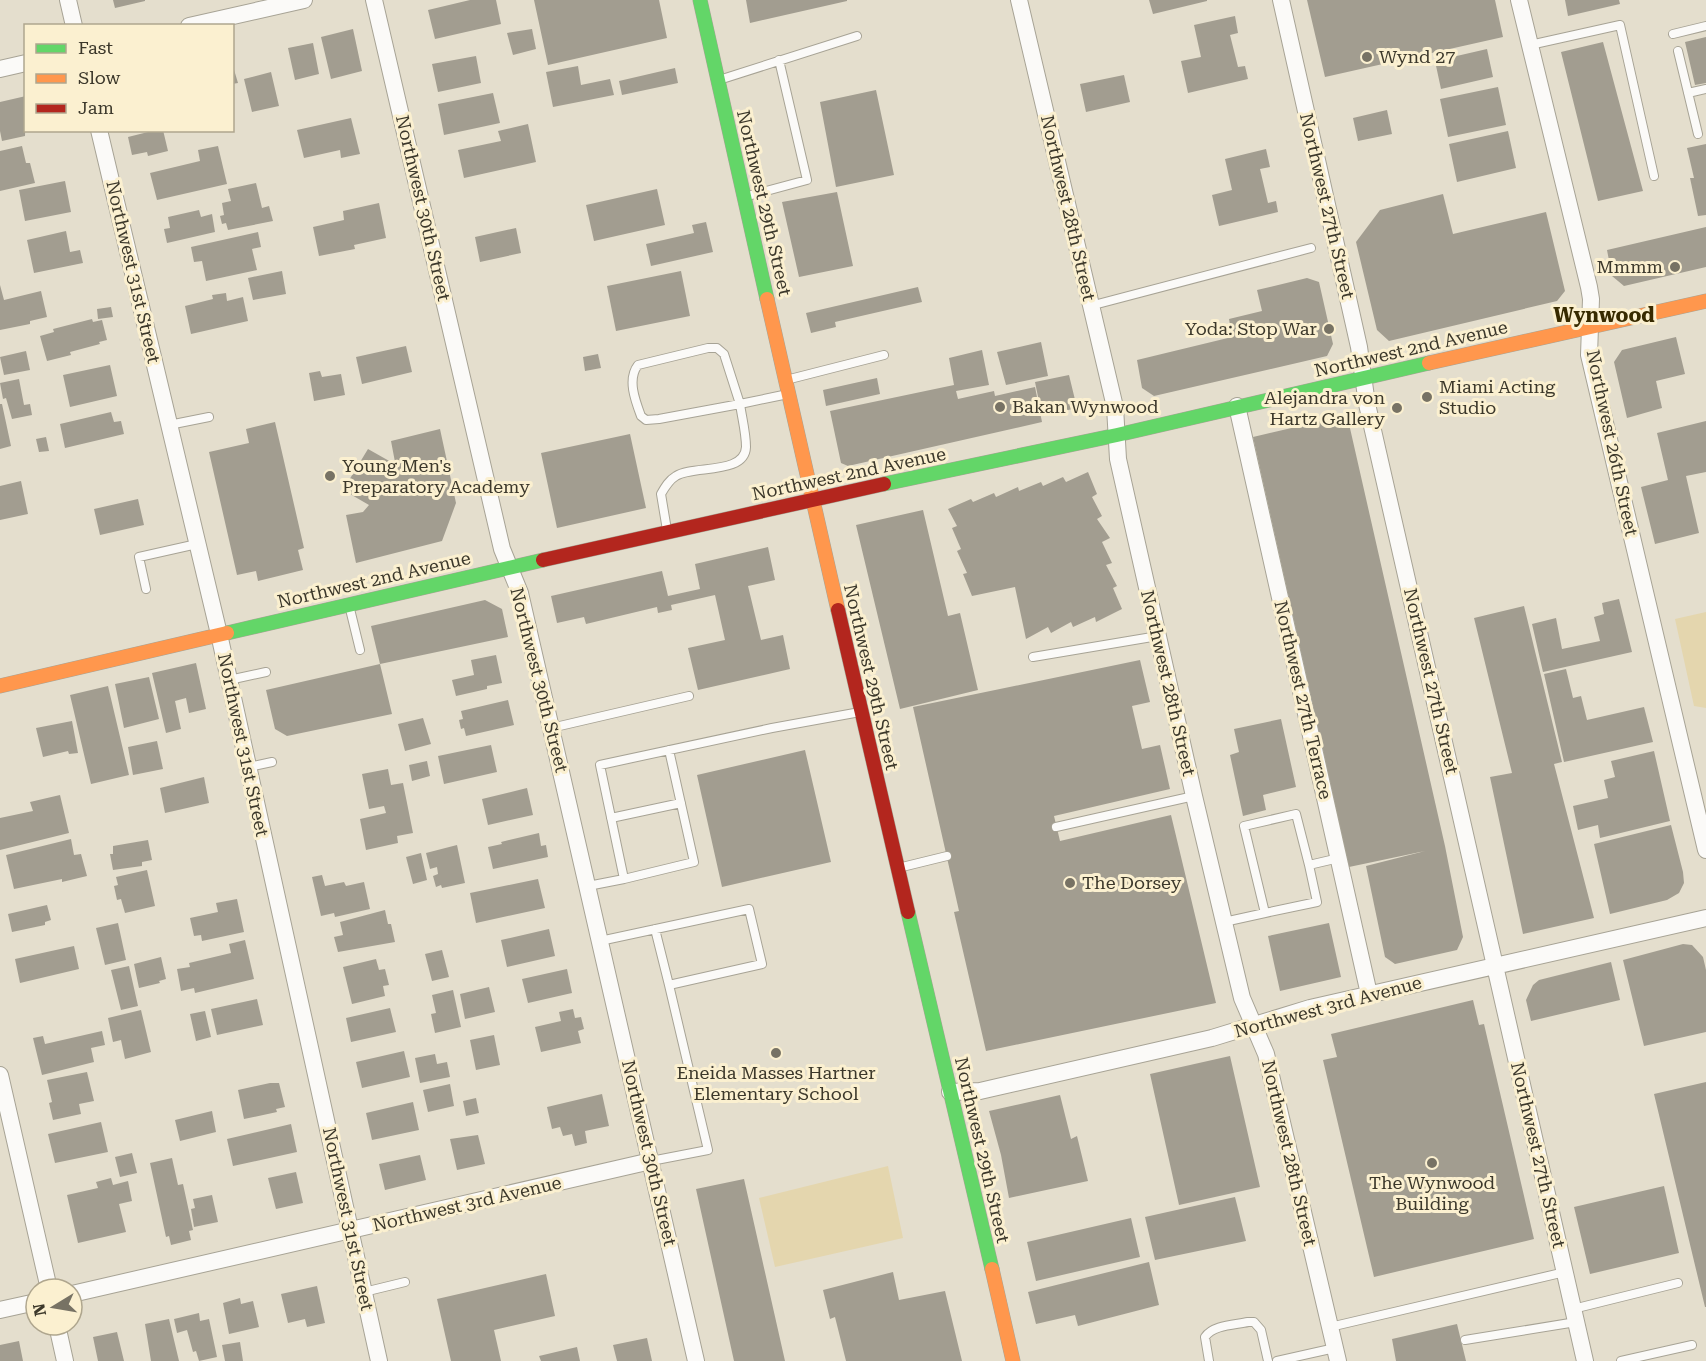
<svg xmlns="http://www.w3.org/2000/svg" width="1706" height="1361" font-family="'Roboto Serif',serif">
<rect width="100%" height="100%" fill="#e4decd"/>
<!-- green -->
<path fill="#e4d6ae" d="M1706 612V708L1694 706 1675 619Z
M888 1166 903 1238 775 1267 759 1198Z"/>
<!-- building -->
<path fill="#a29d90" d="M113 0H145V1L115 8Z
M470 0H496L501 24 435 39 428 10Z
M534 0H659L667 38 548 65Z
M746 0H847V1L750 23Z
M1149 0H1207V1L1153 14Z
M1307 0H1495L1503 37 1325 77Z
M1565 0H1619L1620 4 1568 16Z
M1235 16 1238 33 1230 35 1238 67 1245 66 1248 79 1188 93 1181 61 1201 57 1194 25Z
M353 29 362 71 331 79 321 37Z
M532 29 536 49 513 55 507 33Z
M1706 37V83L1695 85 1685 42Z
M1603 42 1643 191 1598 201 1561 52Z
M313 43 319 74 295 80 288 48Z
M1487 49 1493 77 1441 89 1435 61Z
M476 56 481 83 438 92 432 64Z
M232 63 238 83 232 84Z
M578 66 581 85 610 79 614 95 553 107 546 72Z
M675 68 678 83 622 95 619 81Z
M271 72 279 106 252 112 244 79Z
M1124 75 1130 102 1086 112 1080 84Z
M1498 87 1506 125 1448 137 1440 99Z
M876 90 894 175 836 187 820 102Z
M493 93 500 123 444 135 438 104Z
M26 96 25 136 2 141 0 131V102Z
M1387 110 1392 134 1358 141 1353 118Z
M351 118 360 154 341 158 340 150 304 158 297 130Z
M528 124 536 162 464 178 458 150 501 141 498 131Z
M156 130H163L168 151 148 156 147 152 132 155 128 137Z
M1508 131 1516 168 1457 182 1449 144Z
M1706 144V215L1698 216 1690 178H1694L1687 148Z
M22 146 26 163H30L35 183 0 191V151Z
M218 146 227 184 157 200 150 173 200 161 198 150Z
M1266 149 1270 167 1260 169 1268 203 1276 201 1278 212 1219 226 1212 195 1232 190 1225 159Z
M65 181 71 212 25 221 19 190Z
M256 183 262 208 269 206 273 221 228 230 226 223 222 224 220 216 224 215 222 203 231 201 228 189Z
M657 189 665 225 594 241 586 205Z
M837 192 853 266 799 277 782 202Z
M1443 194 1453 234 1546 212 1565 291 1557 301 1389 341 1377 330 1356 242 1380 210Z
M379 203 386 238 354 245 355 249 319 256 313 227 344 220 343 211Z
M199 210 201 217 212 214 215 232 167 243 164 229 170 228 168 217Z
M706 222 713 252 651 266 646 244 694 233 692 225Z
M1706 227V267L1624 286 1612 276 1607 250Z
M516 228 521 253 480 262 475 237Z
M66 231 70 252 80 250 83 263 34 273 27 240Z
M258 232 261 247 252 249 257 270 206 281 202 261 194 262 191 247Z
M282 271 286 294 253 300 248 278Z
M681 271 690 316 616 331 607 286Z
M1307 278 1319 282 1333 344 1327 356 1154 396 1142 388 1137 360 1232 337 1229 319 1262 311 1257 290Z
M0 285 4 300 41 291 47 317 30 321V324L0 330Z
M918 287 922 302 835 322 836 327 811 333 806 313Z
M226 293 227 301 243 297 248 321 191 334 185 306 213 299 212 295Z
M111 307 113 317 98 319 97 309Z
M92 319 93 322 102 320 107 340 99 342 100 344 70 352 71 355 47 361 40 336 54 332 53 329Z
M1676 337 1685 374 1656 381 1662 408 1627 418 1614 362 1622 350Z
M1041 342 1048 376 1006 385 997 352Z
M406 346 412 372 362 384 356 357Z
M982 350 989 385 956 391 958 399 994 391 995 396 1035 387 1042 422 848 466 841 463 830 411 954 385 949 358Z
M26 351 30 370 4 375 0 357Z
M598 354 601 368 585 371 583 357Z
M110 365 117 396 70 407 63 375Z
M320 371 322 377 341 374 345 395 314 401 309 373Z
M1069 375 1077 408 1042 416 1035 382Z
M877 378 880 394 826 406 823 390Z
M19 379 24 405 30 404 32 415 12 419 6 398 3 399 0 383Z
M0 404H2L11 446 0 449Z
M111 412 114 422 121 421 124 434 65 448 60 424Z
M1347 415 1445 846 1463 937 1457 950 1395 964 1385 957 1366 866 1425 851 1349 867 1253 437Z
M1706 421V472L1686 476 1699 533 1655 544 1641 487 1668 480 1657 433Z
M275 422 304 548 298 550 303 570 258 581 256 571 237 575 209 452 249 443 246 429Z
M440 429 456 503 442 541 356 563 346 515 363 512 369 505 343 490 368 449 391 462H395L391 441Z
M630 434 646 508 557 528 541 453Z
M46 437 49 451 39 452 36 439Z
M1088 472 1097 494 1092 497 1102 516 1097 519 1110 538 1102 542 1112 563 1106 565 1117 586 1113 588 1122 609 1096 622 1095 617 1073 627 1071 622 1051 633 1048 627 1026 639 1015 587 972 596 963 574 967 573 957 551 961 549 952 528 957 526 948 509 971 499 973 502 994 493 996 497 1018 487 1019 491 1041 482 1043 486 1063 477 1066 482Z
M21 481 28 514 0 520V486Z
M138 499 144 525 100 535 94 509Z
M923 510 948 616 960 613 978 690 900 709 856 525Z
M768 547 775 580 748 586 761 640 783 635 790 669 698 690 688 648 725 640 715 595 671 605 672 610 658 613 657 607 586 624 584 617 557 623 551 596 662 571 668 596 700 589 695 564Z
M1619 599 1632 652 1543 672 1532 624 1556 618 1562 649 1600 641 1594 617 1604 614 1602 603Z
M485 600 502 609 508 637 380 664 371 626Z
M1524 606 1562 762 1554 764 1594 918 1523 934 1490 777 1512 773 1474 618Z
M496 655 502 683 487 686V689L456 696 452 680 474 675 471 660Z
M1140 660 1150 702 1132 706 1142 749 1160 745 1170 789 1054 816 1060 841 1171 815 1216 1003 986 1051 954 912 959 911 913 707Z
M196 663 206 709 189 713 186 698 175 701 181 729 166 733 152 673Z
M380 664 392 714 287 736 275 729 266 690Z
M1566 669 1573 698 1581 696 1587 720 1644 707 1653 742 1564 762 1544 674Z
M149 677 159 719 124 728 115 684Z
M108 686 129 775 91 784 70 695Z
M508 700 514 725 466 736 464 728 461 729 459 720 463 719 461 711Z
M423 718 431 744 405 751 398 724Z
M1281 719 1296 787 1263 795 1266 810 1243 816 1230 755 1239 752 1234 729Z
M72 721 78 753 69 754 68 751 43 757 36 728Z
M157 741 163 769 133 775 128 747Z
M491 745 497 772 444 784 438 756Z
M805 750 831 862 722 887 697 775Z
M1654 751 1670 821 1600 838 1598 825 1578 830 1573 806 1608 798 1604 780 1615 777 1611 761Z
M427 761 430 776 412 781 409 765Z
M388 769 391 785 403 783 413 833 397 836 398 843 366 850 360 819 386 813 384 806 369 809 362 774Z
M204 777 209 803 165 813 160 788Z
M527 788 533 815 488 825 482 799Z
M60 795 69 833 0 850V818L33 811 30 802Z
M1671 825 1683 872 1684 883 1679 893 1667 900 1610 914 1594 844Z
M539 833 541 846 546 845 548 857 493 869 488 847 502 844 501 842Z
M71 839 74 855 81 854 87 876 62 882V879L14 889 6 855Z
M148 840 152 860 142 862V866L113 870 110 854H113V846Z
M457 845 465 883 442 888 441 885 436 887 433 876 438 874 437 867 430 869 426 853Z
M421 853 427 880 413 884 406 857Z
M147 870 155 906 125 913 121 899 117 900 114 886 118 885 116 877Z
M322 875 325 886 344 882 346 886 364 882 370 909 335 917 334 913 321 916 312 877Z
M538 879 545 908 476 923 470 893Z
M237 899 244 932 202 941 201 935 194 936 190 918 218 912 216 903Z
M47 905 51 920 45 922V925L12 932 8 914Z
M385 910 388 924H391L395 942 338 952 334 937 343 935 340 922Z
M118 923 126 960 105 965 96 928Z
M1329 923 1341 977 1280 991 1268 936Z
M549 929 555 956 507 967 501 940Z
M245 940 254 979 195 993 194 988 181 991 177 969 190 967 189 963 231 953 229 944Z
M1683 944 1692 945 1703 957 1706 970V1032L1644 1046 1623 960Z
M74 946 79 969 20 983 15 959Z
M442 950 449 977 432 981 425 954Z
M161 957 166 979 159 981 160 983 139 988 134 964Z
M376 959 379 970 385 969 389 985 383 986 385 996 352 1004 343 967Z
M1611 962 1620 1000 1531 1021 1526 1000 1533 985 1539 980Z
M129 966 138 1006 121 1010 111 970Z
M567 969 572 993 528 1003 522 979Z
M489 987 495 1012 465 1019 460 994Z
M453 990 461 1027 435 1033 431 1014 436 1013 432 995Z
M257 999 263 1025 217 1035 211 1009Z
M1473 1000 1479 1025 1484 1024 1534 1239 1374 1277 1323 1060 1337 1057 1331 1034Z
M390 1008 396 1032 351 1042 346 1018Z
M573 1009 575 1018 581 1017 584 1029 578 1031 581 1043 541 1052 535 1027 561 1021 559 1012Z
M141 1010 151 1052 125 1059 121 1040 113 1042 108 1018Z
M205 1011 211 1037 196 1041 190 1014Z
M102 1031 105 1045 91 1048 94 1062 42 1075 33 1038 43 1036 45 1044Z
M494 1035 500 1065 476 1070 470 1040Z
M404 1051 410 1077 362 1088 356 1062Z
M435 1054 437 1064 447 1062 450 1077 420 1083 415 1058Z
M1230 1056 1260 1187 1179 1205 1150 1074Z
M87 1072 94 1101 79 1104 81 1114 53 1120 49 1103 52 1102 47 1080Z
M1706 1082V1307H1705L1654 1094Z
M270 1083H279L285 1107 276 1109 277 1112 244 1119 238 1090Z
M450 1084 454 1106 428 1112 423 1090Z
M602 1094 609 1126 585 1131 587 1143 575 1146 572 1134 563 1136 560 1127 552 1129 547 1107Z
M1060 1095 1071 1139 1077 1136 1088 1181 1009 1198 1001 1155 989 1111Z
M476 1098 479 1113 466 1116 463 1101Z
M413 1102 419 1130 372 1140 366 1113Z
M212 1111 216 1132 180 1141 175 1120Z
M101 1122 108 1152 55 1163 48 1134Z
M291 1124 297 1152 233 1166 227 1139Z
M478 1135 485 1164 457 1170 450 1139Z
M132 1153 137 1173 120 1177 115 1157Z
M420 1155 426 1180 385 1190 379 1164Z
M172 1158 178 1185 183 1184 193 1230 189 1231 191 1240 171 1245 169 1236 166 1237 150 1163Z
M296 1172 303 1203 276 1209 268 1178Z
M111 1178 113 1185 128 1181 132 1201 119 1204 126 1232 78 1243 67 1195 98 1188 96 1182Z
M744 1179 785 1361H734L696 1189Z
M1664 1186 1679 1253 1590 1274 1574 1207Z
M212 1195 218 1222 194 1227 191 1209 195 1208 193 1199Z
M1235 1197 1246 1241 1155 1260 1145 1217Z
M1131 1218 1140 1257 1036 1281 1027 1242Z
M1149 1262 1159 1305 1078 1326 1075 1315 1036 1324 1028 1292Z
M893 1272 899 1300 945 1291 962 1361H846L835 1317 830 1319 823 1290Z
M546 1274 555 1316 494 1330 501 1361H451L437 1299Z
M317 1286 325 1323 307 1327 305 1319 288 1323 281 1294Z
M240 1298 241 1304 253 1301 259 1327 229 1334 223 1303Z
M199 1313 200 1321 209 1319 217 1357 199 1361 196 1351 193 1352 187 1330 177 1333 174 1319Z
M169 1319 179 1361H151L145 1324Z
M1457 1324 1466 1361H1396L1392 1339Z
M117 1332 124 1361H98L93 1337Z
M647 1338 652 1361H617L613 1345Z
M19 1341 23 1361H0V1345Z
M240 1342 243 1361H225L222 1345Z
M577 1347 580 1361H541L539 1356Z"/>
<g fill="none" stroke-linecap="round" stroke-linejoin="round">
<!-- lane casing -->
<g stroke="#a7a395" stroke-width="10">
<path id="lane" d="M1673 34 1706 26
M1530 45 1620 25 1654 176
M1678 51 1698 134
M719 80 857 36
M1688 93 1706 89
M744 197 807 180 779 60
M1090 306 1311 248
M708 348H717L724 354 740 404 659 419 646 420 641 416C635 400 627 379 638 365Z
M786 380 884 355
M169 425 209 417
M667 530 661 494C665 487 669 480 676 476 693 465 745 475 746 447 746 433 742 418 740 404L788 394
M146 589 139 557 197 544
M349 605 360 650
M1033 657 1158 636
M229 680 266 672
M551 728 689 696
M249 767 272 762
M611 818 681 803
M1056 827 1194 796
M898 868 947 856
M624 879 694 862 669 750
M588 886 624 879 600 765 772 728 860 712
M1265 913 1317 902 1309 865
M1224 922 1265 913 1244 826 1296 814 1309 865 1339 858
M655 929 669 985
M600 941 749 909 762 964 669 985 708 1150 651 1161
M364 1292 405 1282
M1573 1309 1678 1283
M1330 1327 1565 1272
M1465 1340 1576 1322
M1209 1361 1205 1337C1213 1325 1234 1325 1248 1322H1254L1261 1330 1268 1361
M1277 1361 1335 1348
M1621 1361 1692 1345"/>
</g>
<!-- street casing -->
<g stroke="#a7a395" stroke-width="18">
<path id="street" d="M68 0 74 26
M374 0 502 549 520 593 696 1361
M1019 0 1115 407 1118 459 1194 796 1242 998 1266 1054 1338 1361
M1281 0 1359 347 1367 404 1585 1361
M1519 0 1589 287 1591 299 1589 355 1706 850
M189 26 304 0
M0 69 26 63
M99 130 219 634 379 1361
M1237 406 1369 994
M0 1075 49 1289
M950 1092 980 1091 1212 1038 1310 1008 1706 918
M72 1294 651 1161
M0 1310 36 1302
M57 1325 65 1361"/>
</g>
<!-- fast casing -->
<g stroke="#a7a395" stroke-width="15">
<path id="fast" d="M700 0 767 299
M884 484 1117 435 1429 363
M227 633 543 560
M908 912 992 1269"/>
</g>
<!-- slow casing -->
<g stroke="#a7a395" stroke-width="15">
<path id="slow" d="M767 299 838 610
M1429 363 1706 301
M0 686 227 633
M992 1269 1013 1361"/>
</g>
<!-- jam casing -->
<g stroke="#a7a395" stroke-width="15">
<path id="jam" d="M543 560 884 484
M838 610 908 912"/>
</g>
<!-- lane -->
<use href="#lane" stroke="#fbfaf8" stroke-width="8"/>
<!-- street -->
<use href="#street" stroke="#fbfaf8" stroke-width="16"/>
<!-- fast -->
<use href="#fast" stroke="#63d668" stroke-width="14"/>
<!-- slow -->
<use href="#slow" stroke="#ff974d" stroke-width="14"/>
<!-- jam -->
<use href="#jam" stroke="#b3261e" stroke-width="14"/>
</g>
<!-- markers -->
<g fill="#777264" stroke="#fbf0d0" stroke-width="2">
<circle cx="1367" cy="57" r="6"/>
<circle cx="1675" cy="267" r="6"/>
<circle cx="1329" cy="329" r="6"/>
<circle cx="1427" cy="397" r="6"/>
<circle cx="1000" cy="407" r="6"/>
<circle cx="1397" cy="408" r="6"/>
<circle cx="330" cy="476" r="6"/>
<circle cx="1070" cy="883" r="6"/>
<circle cx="776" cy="1053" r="6"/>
<circle cx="1432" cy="1163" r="6"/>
</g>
<g text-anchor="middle" stroke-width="6" stroke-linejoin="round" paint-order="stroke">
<!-- poi labels -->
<g font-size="18" fill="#3c382b" stroke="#fbf0d0" text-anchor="start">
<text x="1379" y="63">Wynd 27</text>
<text x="1663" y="273" text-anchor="end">Mmmm</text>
<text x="1317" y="335" text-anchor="end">Yoda: Stop War</text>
<text x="1439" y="393">Miami Acting<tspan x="1439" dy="21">Studio</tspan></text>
<text x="1385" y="404" text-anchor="end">Alejandra von<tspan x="1385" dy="21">Hartz Gallery</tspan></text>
<text x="1012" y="413">Bakan Wynwood</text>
<text x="342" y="472">Young Men's<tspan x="342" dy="21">Preparatory Academy</tspan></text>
<text x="1082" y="889">The Dorsey</text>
<text x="776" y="1079" text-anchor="middle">Eneida Masses Hartner<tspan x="776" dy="21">Elementary School</tspan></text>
<text x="1432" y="1189" text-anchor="middle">The Wynwood<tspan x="1432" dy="21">Building</tspan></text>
</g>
<!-- street labels -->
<g font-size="18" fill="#3c382b" stroke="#fbf0d0">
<text transform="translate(764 203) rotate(77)" y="6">Northwest 29th Street</text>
<text transform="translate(1327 206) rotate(77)" y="6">Northwest 27th Street</text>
<text transform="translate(423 208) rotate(77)" y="6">Northwest 30th Street</text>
<text transform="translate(1068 208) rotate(77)" y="6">Northwest 28th Street</text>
<text transform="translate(133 272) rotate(77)" y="6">Northwest 31st Street</text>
<text transform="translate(1411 349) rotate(-13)" y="6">Northwest 2nd Avenue</text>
<text transform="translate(1612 443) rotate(78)" y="6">Northwest 26th Street</text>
<text transform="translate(849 474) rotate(-12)" y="6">Northwest 2nd Avenue</text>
<text transform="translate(374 580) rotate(-13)" y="6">Northwest 2nd Avenue</text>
<text transform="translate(871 677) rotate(77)" y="6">Northwest 29th Street</text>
<text transform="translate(539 680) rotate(76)" y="6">Northwest 30th Street</text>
<text transform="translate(1431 681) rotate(77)" y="6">Northwest 27th Street</text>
<text transform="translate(1168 683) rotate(77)" y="6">Northwest 28th Street</text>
<text transform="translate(1303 700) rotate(77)" y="6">Northwest 27th Terrace</text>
<text transform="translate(243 745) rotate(78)" y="6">Northwest 31st Street</text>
<text transform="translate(1328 1007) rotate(-15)" y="6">Northwest 3rd Avenue</text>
<text transform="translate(982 1150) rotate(77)" y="6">Northwest 29th Street</text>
<text transform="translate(649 1153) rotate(77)" y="6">Northwest 30th Street</text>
<text transform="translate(1289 1153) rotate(77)" y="6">Northwest 28th Street</text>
<text transform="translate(1538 1155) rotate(77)" y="6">Northwest 27th Street</text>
<text transform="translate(467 1204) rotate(-13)" y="6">Northwest 3rd Avenue</text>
<text transform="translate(348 1219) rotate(78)" y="6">Northwest 31st Street</text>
</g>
<!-- neighbourhood labels -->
<g font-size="20" font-weight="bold" fill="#372a00" stroke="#fbf0d0">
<text x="1604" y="322">Wynwood</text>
</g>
</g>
<!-- legend -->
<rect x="24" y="24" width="210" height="108" fill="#fbf0d0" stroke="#afa68e" stroke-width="1.5"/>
<rect x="36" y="44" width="30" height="9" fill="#63d668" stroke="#afa68e" stroke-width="1.5"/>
<text x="78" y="54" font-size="18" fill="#3c382b">Fast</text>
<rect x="36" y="74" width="30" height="9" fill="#ff974d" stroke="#afa68e" stroke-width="1.5"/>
<text x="78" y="84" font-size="18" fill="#3c382b">Slow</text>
<rect x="36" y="104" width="30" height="9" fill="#b3261e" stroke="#afa68e" stroke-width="1.5"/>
<text x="78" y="114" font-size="18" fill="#3c382b">Jam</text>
<!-- north arrow -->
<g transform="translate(54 1307) rotate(259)"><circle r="28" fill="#fbf0d0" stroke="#afa68e" stroke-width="1.5"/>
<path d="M0-4.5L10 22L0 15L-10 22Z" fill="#777264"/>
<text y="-9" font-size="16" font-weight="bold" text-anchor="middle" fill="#3c382b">N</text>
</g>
</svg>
